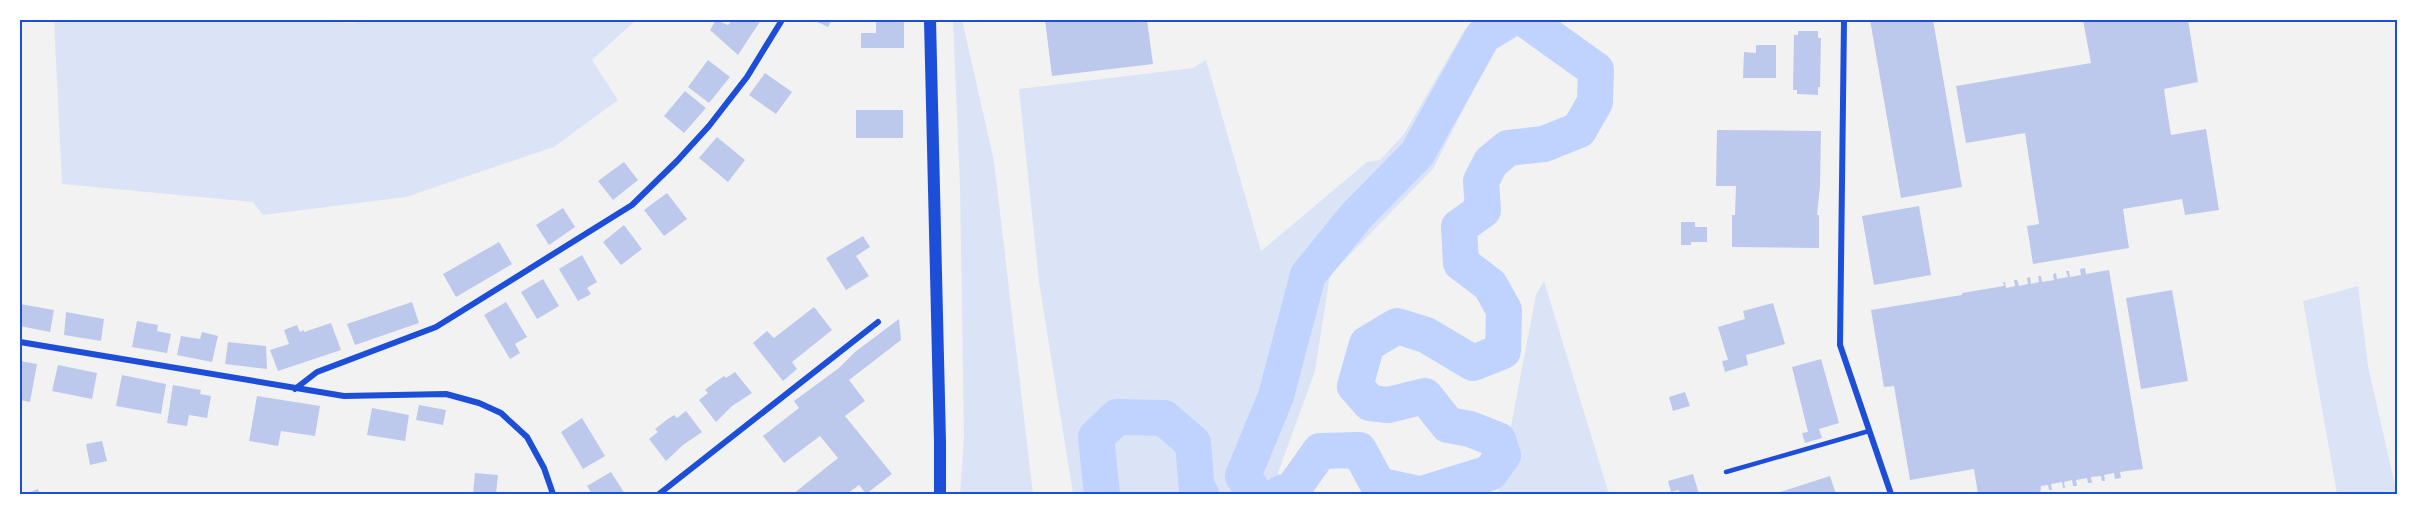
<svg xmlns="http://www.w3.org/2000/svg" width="2417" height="514" font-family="'Space Grotesk',sans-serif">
<rect width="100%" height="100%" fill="#f2f2f2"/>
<!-- green -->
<path fill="#dbe4f7" d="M54 20H329L356 24 342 20H636L592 60 618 100 554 147 406 197 263 215 253 202 62 184Z
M953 20H962L994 161 1033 494H960L964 438 960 187Z
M1481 20H1544L1494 49 1433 169 1330 275 1315 371 1278 473 1290 494H1073L1039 282 1019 89 1193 68 1206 60 1261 251 1367 162 1380 160 1404 134 1465 29Z
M1544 281 1609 494H1498L1536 295Z
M2358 286 2368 366 2397 494H2337L2303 301Z"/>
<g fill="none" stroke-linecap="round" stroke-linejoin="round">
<!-- river -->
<path stroke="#bfd3fe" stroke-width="36" d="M1102 494 1096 437 1117 417 1164 418 1193 443 1197 491 1201 494
M1255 494 1243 476 1276 396 1308 275 1357 215 1417 154 1483 36 1509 20
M1279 494 1293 489 1320 451 1359 450 1378 485 1419 494
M1422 494 1490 473 1503 455 1498 440 1470 429 1448 425 1425 396 1388 405 1370 403 1355 386 1367 344 1397 326 1426 335 1473 363 1503 351 1504 310 1490 285 1461 263 1459 227 1483 210 1481 181 1491 162 1508 148 1544 144 1579 130 1595 102 1596 70 1526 20"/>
</g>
<!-- building -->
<path fill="#bdc9ec" d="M716 20 728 25 732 20H761L738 55 710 30Z
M813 20H832L828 27Z
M876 20H904V48H861V33H876Z
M1045 20H1147L1153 64 1052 76Z
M1870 20H1933L1962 187 1901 198Z
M2083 20H2188L2198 82 2164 89 2167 110 2171 135 2206 129 2219 210 2185 215 2182 199 2123 209 2129 248 2033 264 2027 226 2039 224 2025 133 1966 143 1956 86 2091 63Z
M1798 31H1818V38H1821L1820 87H1818V95L1797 94V90H1793L1794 35H1798Z
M1756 45H1776V78H1743L1744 52 1756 53Z
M708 60 730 77 709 103 688 87Z
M765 73 792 92 776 114 749 95Z
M685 91 706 108 684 133 664 116Z
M856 110H903V138H856Z
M1717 130 1821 131 1820 186 1817 215H1819V248L1732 247V215H1735L1736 186H1716Z
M717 137 745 160 728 182 699 158Z
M624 162 638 180 613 200 598 181Z
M667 193 687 219 664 236 644 210Z
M1919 206 1931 275 1874 285 1862 216Z
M563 208 575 227 549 245 536 225Z
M1681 222H1695V227H1707V242H1691V245H1681Z
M624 225 642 249 621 265 603 242Z
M863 236 870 247 856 256 869 276 846 290 826 258Z
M499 242 512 264 456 297 443 274Z
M582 255 597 282 587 288 591 294 578 301 559 269Z
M2085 268 2086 274 2109 270 2143 469 2120 472 2121 478 2115 479 2114 473 2104 475 2105 481H2102L2101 476 2091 477 2092 483H2088L2087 478 2076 480 2077 486H2073L2072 480 2064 482 2065 488H2063L2062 482 2051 484 2052 490H2049L2048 485 2041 486 2040 494H1978L1974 469 1910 480 1894 386 1884 387 1871 310 1962 295V293L2004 286 2003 282H2005L2006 288 2015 286 2014 280H2017L2019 286 2028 284 2027 278 2030 277 2031 284 2039 282 2038 276H2041L2042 282 2054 280 2053 274 2056 273 2057 279 2068 277 2066 271H2069L2070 277 2081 275 2080 269Z
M543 279 559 306 537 319 521 292Z
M2172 290 2188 381 2141 389 2126 298Z
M412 302 419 323 355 345 347 324Z
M506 302 527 337 515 344 520 353 510 359 484 315Z
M1773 303 1785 344 1746 355 1748 365 1725 372 1722 361 1728 360 1718 327 1745 319 1743 311Z
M20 304 54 310 50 332 20 326Z
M814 307 832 330 792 362 797 369 783 381 753 343 767 331 774 338Z
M66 312 104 319 101 341 64 335Z
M899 319 901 340 849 380 865 401 845 416 892 474 866 494 859 485 847 494H793L838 458 820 436 784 463 763 436 799 408 794 401 839 368 855 352Z
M137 321 158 325 157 331 171 334 167 353 132 347Z
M331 323 341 350 278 371 270 350 289 344 284 330 297 325 300 332 304 330V332Z
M202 332 218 336 212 362 177 355 181 336 200 339Z
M228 342 266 346 267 369 225 364Z
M1821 359 1839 423 1819 429 1822 438 1805 443 1802 433 1808 432 1792 367Z
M20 361 37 364 30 402 20 400Z
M58 365 97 373 92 399 52 391Z
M735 372 752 393 732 406 716 422 699 400 708 393 705 390 714 383 724 376 726 378Z
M122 375 166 384 161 414 116 406Z
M173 385 201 390 200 394 211 396 207 418 189 415 187 426 167 423Z
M1685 392 1690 406 1673 411 1669 397Z
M257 396 320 406 315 436 281 431 278 446 249 441Z
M419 405 446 410 443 425 416 420Z
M372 408 409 415 405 441 367 435Z
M686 411 702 432 683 445 666 461 649 439 658 432 655 429 668 419 674 415 677 418Z
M582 418 605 456 583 469 561 432Z
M102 441 107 461 90 465 86 444Z
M611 472 625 494H592L587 486Z
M475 473 498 475 496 494H473Z
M1693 474 1699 494H1680L1679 490 1671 492 1668 481Z
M1830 476 1836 494H1774Z
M38 489 40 494H25Z"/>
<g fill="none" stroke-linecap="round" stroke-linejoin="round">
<!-- service -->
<path stroke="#1d4ed8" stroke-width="4.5" d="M1726 472 1869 431"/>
<!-- minor -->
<path stroke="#1d4ed8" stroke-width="6" d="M1844 20 1840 345 1891 494
M20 342 344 396 446 394 479 403 501 413 527 437 544 468 553 494
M295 389 317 372 436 327 632 205 677 161 709 126 747 77 782 20
M659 494 878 322"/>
<!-- secondary -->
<path stroke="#1d4ed8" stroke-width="12" d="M930 20 940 442V494"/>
</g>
<!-- border -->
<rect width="2417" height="514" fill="none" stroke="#ffffff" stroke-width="42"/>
<rect x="21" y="21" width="2375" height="472" fill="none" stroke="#1d4ed8" stroke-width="2"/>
</svg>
